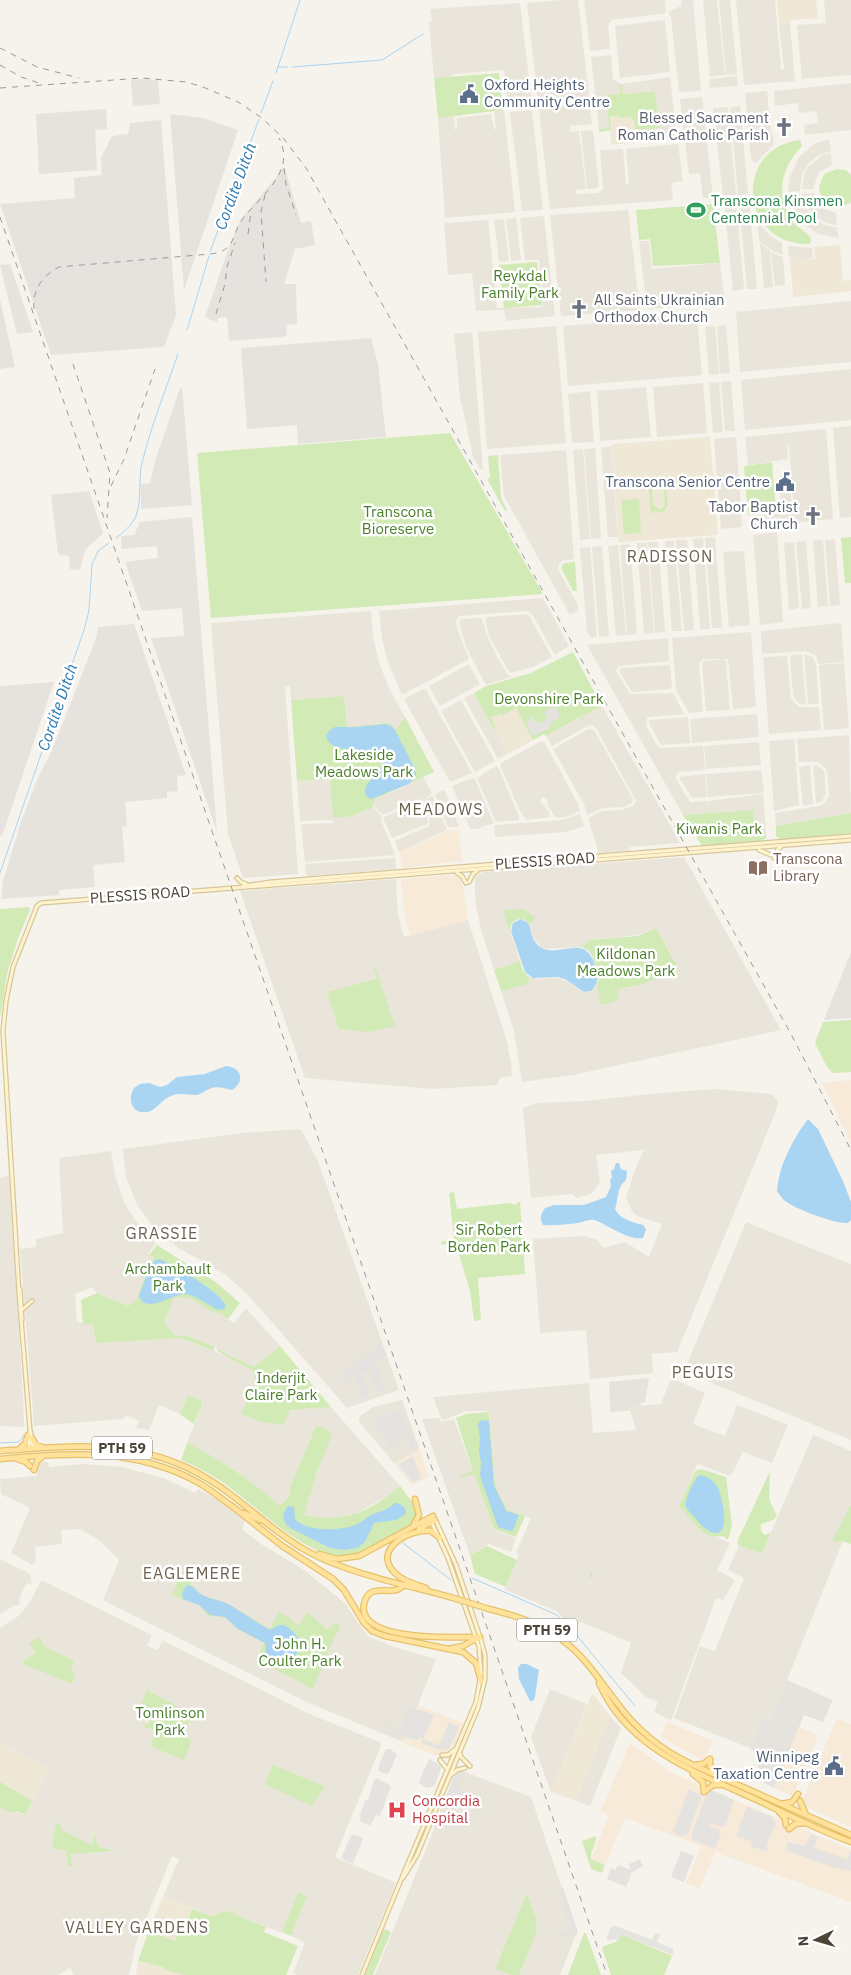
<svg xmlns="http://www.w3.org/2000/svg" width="851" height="1975" font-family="'IBM Plex Sans',sans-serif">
<rect width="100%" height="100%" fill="#f6f3ec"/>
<!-- residential -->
<path fill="#eae5da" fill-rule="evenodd" d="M563 0H578L589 97 538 103 527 3Z
M584 0H665L666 13 612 20 608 25 610 49 590 51Z
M681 0H693L701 91 679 92 671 17 668 12 681 6Z
M703 0H717L725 75 710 77Z
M719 0H730L737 74 726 75Z
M736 0H775L781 69H784L779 24 790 23 795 81 744 85Z
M824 0H851V75L802 79 797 25 826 23Z
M520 3 532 104 508 106 504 70 453 74 451 77 434 78 429 22H432L430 9Z
M665 20 670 72 620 78 615 26Z
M611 55 613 79 619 83 620 94 606 96 609 128 599 129 591 57Z
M737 76 738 86 710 88 709 79Z
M670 77 677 137 636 142 635 131 659 128 655 91 622 94 621 84Z
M851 83V130L805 135 804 125 818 123 816 111 799 113 798 103 775 106 774 91Z
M767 91 771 132 773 136 774 144 756 163 751 160 745 93Z
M702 97 713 197 703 198 700 173 689 174 680 99Z
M589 104 592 124 570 126V132L579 131 586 189 576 190V194L598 193 603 189 600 150 623 149 626 184 629 185 626 149 678 144 683 181 671 183 673 200 550 209 539 109Z
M740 106 748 194 738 195 730 107Z
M728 107 736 195 723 196 713 108Z
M504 110 515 212 445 218 438 118 454 116 455 130 457 129V118L491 114 494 129H496L494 111Z
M532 110 543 210 522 211 510 112Z
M593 130 599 186 596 188 587 189 581 131Z
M829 139 831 151 817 156 808 164 802 174 800 191 788 192 790 176 799 157 814 144Z
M831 153 832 165 819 172 813 189H802L804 174 808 167 822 155Z
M814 193 816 200 824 209 836 213 837 225 826 223 810 213 802 194Z
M800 194 805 208 814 218 825 225 837 228 839 238 818 234 800 221 792 207 789 195Z
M736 200 744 289 733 291 724 201Z
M749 200 757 289H747L739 201Z
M628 210 640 310 561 316 550 215Z
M544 216 555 316 506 321 504 310 476 311 472 273 448 275 444 223 488 220 497 308 543 307 539 260H525L520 218Z
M516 218 521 260 511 261 506 219Z
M504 219 509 261 499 262 494 220Z
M758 223 769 235 782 243 783 255 771 250 759 241Z
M639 241H648L649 242 652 269 720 263 725 303 647 309Z
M760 243 770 251 773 287 764 288Z
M788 246 812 248 813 258 803 259 789 257Z
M771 252 783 257 785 285 775 286Z
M851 301V362L740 372 736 312Z
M697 315 702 375 568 386 563 326Z
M726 325 730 373 720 374 717 326Z
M556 326 566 443 487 449 478 332Z
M715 326 719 374 709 375 705 327Z
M472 332 482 457 483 469H480L473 457 466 423 460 398 454 334Z
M851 369V420L745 430 741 380Z
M731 381 735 431H725L721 382Z
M719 382 723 432 713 433 709 383Z
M703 383 707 433 657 437 653 387Z
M646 387 651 437 600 441 597 391Z
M590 391 594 442 572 443 568 394Z
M851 426V517L840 518 833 428Z
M826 429 833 519 752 527V516L781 513 780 489 790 488 792 510H794L789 445H787L788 459 748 465 745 437Z
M736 437 742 527 721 529 714 439Z
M601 447H611L618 537H608Z
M595 448 601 538 591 539 584 449Z
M583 449 590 539 580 540 573 450Z
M566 450 574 559 562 561 559 564 558 569 578 605V611L570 615 504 496 500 455Z
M777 532 783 622 760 625 753 535Z
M715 537 722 628H712L705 538Z
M703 538 710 629H700L693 539Z
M835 539 840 605 830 606 825 540Z
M676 540H687L694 630 684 631Z
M823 540 828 606 818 607 813 541Z
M665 541H674L682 631H672Z
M806 541 811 608 802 609 796 542Z
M648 542H658L665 632 655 633Z
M794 542 799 608 789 610 784 543Z
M637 543H647L654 633 644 634Z
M630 544 637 634 627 635 620 545Z
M618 545 626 635 616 636 608 546Z
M602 546 609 636 599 637 592 547Z
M590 547 597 637 591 638 587 631 580 548Z
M744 551 750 625 729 627 723 552Z
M543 598 569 646 555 655 532 614 528 611 460 616 456 620 457 628 469 659 402 695 387 660 382 638 379 611Z
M371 611 373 636 379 663 390 690 405 717 396 730 387 723 347 727 344 696 291 700 290 686 285 687 298 874 243 878 228 834 211 623Z
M528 614 552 657 533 667 510 673 490 638 485 620 487 617Z
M479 618H482L486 633 496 655 508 675 512 677 486 685 466 647 459 623 461 619Z
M841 623 844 662 819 664 816 656 806 651 762 654 761 631Z
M751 632 756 707 733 709 728 659H703L699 663 703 712 689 713 676 690 672 638Z
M668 638 669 661 619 666 616 671 630 694 673 693 684 714 650 717 647 718 646 725 657 746 661 748 703 746 705 770 678 772 675 777 690 802 707 801 708 813 683 815 587 645Z
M801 654 802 655 806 705 798 703 793 695 790 657 792 655Z
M804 654 813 657 816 664 819 703 818 704H808Z
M787 656 791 699 799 707H819L821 730 769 734 763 657Z
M723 659 726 661 730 710 706 711 702 663 704 661Z
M844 663 849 728 824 730 819 665Z
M469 664 480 684 440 706 429 686Z
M668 665 670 666 672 687 670 689 632 692 619 671 621 668Z
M423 689 426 690 472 773 450 782 404 699Z
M474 693 508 754 498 759 464 698Z
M461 700 495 761 475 772 441 711Z
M602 706 669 823 680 843 630 847 629 851 599 854 588 818 601 811 622 810 634 805 636 801 596 728 592 725 587 727 581 716Z
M757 714 759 737 692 743 690 719Z
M581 717 586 727 552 746 546 736Z
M688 717 690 743 661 745 649 723 650 720Z
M588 729 594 730 633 799 632 803 624 807 603 808 587 815 584 804 553 749Z
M849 735 851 813 776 826 775 813 819 806 825 803 829 796 827 770 821 764 817 762H799L797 739Z
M794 739 799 805 774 811 769 741Z
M541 741 544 742 557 765 578 804 580 811 566 817 556 818 548 806 547 799 542 797 540 801 549 812 550 817 526 820 518 807 500 765 501 763Z
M759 742 761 765 706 769 704 746Z
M810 765 813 804 803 806 799 767Z
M813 765 819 766 824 771 826 793 822 801 816 803Z
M496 766 498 767 519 816V820L497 822 495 820 477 778Z
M761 770 764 793 708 797 706 774Z
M705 774 707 797 692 798 679 777Z
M423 777 432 793 423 801 418 799 383 815 374 806 375 799 408 785 417 779Z
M472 778 475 779 494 824 483 826 479 829H470L452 786Z
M330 779 352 816 373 807 382 816 381 820 395 855 305 862 301 824 333 823V820L300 821 297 781Z
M444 790 449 801 459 827H448L435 794Z
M763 794 766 832H755L753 810 709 813 708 801Z
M432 795 447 830 399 852 395 841 429 826 430 818 423 802Z
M418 802 421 803 428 820 427 824 392 838 384 820V817Z
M580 814 584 826 567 832 495 837 494 826 496 825 562 820Z
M684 857 781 1030 573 1075 522 1082 514 1031 501 991 528 984 529 977 537 979 558 978 569 982 584 993 591 991 597 985 602 1005 617 990 633 987 677 968 684 977 656 928 638 935 589 940 582 947 546 949 541 947 534 939 528 923 533 922 504 911 520 961 494 970 480 926 475 898V877L483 872Z
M395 858 396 869 307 876 306 875 305 864Z
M396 879 398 915 404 937 468 920 506 1038 511 1063 512 1076 500 1078 497 1085 433 1089 305 1078 240 891Z
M716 1089 772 1094 778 1101 776 1111 677 1352 652 1354 653 1373 590 1379 586 1330 540 1333 533 1239 583 1236 596 1239 603 1248 625 1242 649 1257 662 1224 637 1216 632 1211 626 1198 635 1170 645 1148 642 1150 596 1155 600 1182 591 1194 577 1198 572 1194 531 1198 523 1108 537 1103 585 1101 660 1093Z
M301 1129 318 1161 399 1390 347 1408 248 1295 226 1275 177 1247 155 1229 137 1205 126 1177 123 1149 242 1133Z
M111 1151 115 1175 124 1202 133 1217 156 1244 148 1253 154 1258 141 1287 137 1301 128 1306 97 1293 93 1287 75 1294 77 1322 93 1324 96 1343 181 1338 229 1357 254 1371 255 1389 248 1399 241 1414 262 1422 281 1423 290 1410 331 1407 400 1486 386 1497 352 1516 326 1519 303 1515 316 1474 331 1435 324 1427 316 1426 290 1487V1496L280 1505 230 1467 187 1443 203 1403 188 1395 180 1414 159 1405 149 1430 136 1428 139 1421 126 1415 124 1419 34 1426 20 1249 36 1247V1239L63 1233 59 1158Z
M9 1175 23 1396 24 1427 0 1426V1178Z
M746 1222 851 1264V1440L714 1384 688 1370 687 1364Z
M187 1296 204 1306 222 1313 223 1316 234 1323 246 1308 280 1346 254 1368 230 1354 187 1336 174 1335 164 1322 174 1298Z
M671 1378 705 1393 693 1424 725 1436 737 1405 788 1425 772 1463 743 1452 731 1476 697 1464 679 1507 682 1509 700 1530 730 1543 717 1570 735 1580 723 1600 716 1598 671 1720 654 1712 658 1702 646 1697 621 1673 631 1643 581 1622 576 1625H569L557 1611 505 1590 519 1555 516 1553 531 1518 507 1510 495 1485 489 1411H466L442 1421 433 1397 589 1383 593 1433 636 1430 629 1407 661 1404Z
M402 1400 420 1450 394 1463 359 1422V1417L373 1407Z
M439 1418 441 1422 454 1419 494 1530 516 1538 511 1552 489 1544 470 1555 422 1419Z
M813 1435 851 1451V1521L771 1720 762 1717 750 1748 674 1718 700 1646 715 1651 744 1578 728 1570 739 1546 762 1553Z
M41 1462H48L49 1467 83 1464 122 1467 166 1479 195 1493 198 1489 223 1503 245 1521 242 1529 261 1544 304 1570 346 1604 360 1626 367 1634V1636L397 1648 436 1659 403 1742 309 1703 103 1600 119 1560 100 1541 80 1529 61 1530 62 1544 35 1547 36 1562 32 1565 11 1553 30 1508 1 1494 0 1479 37 1476V1466Z
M0 1559 30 1574 32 1585 29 1583 25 1585 19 1600 20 1604 13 1606 0 1614Z
M41 1581H43L152 1635 147 1646 158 1650 162 1640 307 1713 382 1743 335 1857 396 1883 358 1975H298L293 1973 305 1943 291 1936 307 1896 298 1892 282 1933 234 1914 245 1906 232 1913 225 1911 212 1916 163 1897 179 1859 172 1856 136 1943 129 1975H74L70 1968 58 1975H0V1808L26 1815 49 1769 0 1743V1628L16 1618 24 1610 30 1602ZM41 1640 44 1646 73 1661 71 1667 75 1677 71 1683 23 1664 22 1662 36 1652ZM152 1682 148 1691 170 1702 183 1736 192 1740 150 1746 156 1731 145 1727 151 1714 140 1708ZM273 1766 325 1788 311 1806 266 1784ZM57 1821 60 1826 59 1829 86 1843 92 1845 93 1833 98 1846 114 1851 71 1854 66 1849H53V1837Z
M550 1689 587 1704 551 1792 531 1737Z
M610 1716 621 1728 590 1806 576 1801Z
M457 1769 531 1797 577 1932 560 1975H519L537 1931 536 1919 528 1896 495 1968 511 1975H375L434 1829V1825Z"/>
<!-- commercial -->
<path fill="#f7ead8" d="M459 830 462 861 402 868 400 852 447 831Z
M452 875 457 876 462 880 468 920 410 936 404 913 401 879Z
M851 1080V1143L822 1083Z
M420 1450 429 1477 412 1485 394 1463Z
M418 1705 466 1724 450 1761 403 1743Z
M839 1719 851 1724V1827L806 1807 803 1800 835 1722Z
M667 1722 713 1741 704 1761 661 1737Z
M799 1727 818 1735 793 1796 774 1788Z
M630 1743 670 1772 851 1850V1902L715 1852 700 1889 686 1883 701 1846 625 1818 605 1865 591 1859 609 1815 601 1811Z"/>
<!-- industrial -->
<path fill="#e6e2dd" d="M142 79 158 80 160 104 133 106 131 80Z
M106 109 107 129 95 130 97 170 39 174 36 114Z
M170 114 203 118 238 130 184 290Z
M161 120 176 315 164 347 51 355 0 204 75 198 74 178 102 175 101 158 112 136 128 134 130 123Z
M280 169H285L301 223 311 221 315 245 295 249 284 284H296L297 324 286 325 287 336 229 341 227 317 218 318 217 322 205 317 228 250 241 219 278 175Z
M10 264 33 332 17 334 0 265Z
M0 299 15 367 0 369Z
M371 338 378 364 386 437 298 444 297 425 247 429 241 348Z
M182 387 192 505 141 509V484L150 483 155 461 180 388Z
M89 491 103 533 85 550 80 570 70 569 69 556 58 554 51 495Z
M192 517 217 832 151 638 184 636 182 608 142 611 125 562 158 558 157 546 122 549 121 536 134 535 140 522Z
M134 624 186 775 177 776 178 791 167 792V798L125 802 127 826 122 827 125 862 93 865 95 887 59 890V895L1 899 3 881 22 819 38 777 49 757 65 718 96 638 98 627Z
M54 682 2 836H0V686Z
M851 952V1018L824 1020 835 992Z
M649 1378 645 1402 641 1403V1406L630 1407 629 1411 610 1412 609 1382Z
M787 1680 833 1700 823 1722 804 1715 774 1788 764 1783 754 1753 750 1748 762 1717 771 1720Z"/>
<!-- education -->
<path fill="#efe8d6" d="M777 0H816L818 18 790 20V23L779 24Z
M620 116V118L629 117 634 122 636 142 611 145 610 117Z
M840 245 843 281 851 280V291L793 297 790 258 815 259 814 247Z
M710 437 718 535 619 542 611 444Z
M516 708 533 740 508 754 494 729 496 728 491 717 500 712 502 716Z
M592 1693 610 1716 576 1801 551 1792Z
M0 1743 49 1769 26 1815 16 1812 10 1813 0 1808Z
M163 1897 192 1909 186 1927H181L175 1941 153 1932 150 1927Z
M138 1961 165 1967 166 1970 183 1975H136Z"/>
<!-- green -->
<path fill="#d2eab5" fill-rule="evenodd" d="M499 73 503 110 438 118 434 78Z
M619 83 621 84 623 94 655 91 659 128 635 131 634 121 629 117 620 118V116L610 117 611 130 599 132V129L609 128 606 95 620 94Z
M800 140 802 146C781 167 774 197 794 223 799 229 807 232 811 238L810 244C741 247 731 148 800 140Z
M837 169 846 170 851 175V202C837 213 820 205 819 187L824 174Z
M713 204 720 263 653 266 650 239 639 240 636 210Z
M537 262 542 305 504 308 499 265Z
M450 433 543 594 211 618 197 453Z
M498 455 501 498 507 510 505 511 487 479 490 478 488 456Z
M772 462 776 512 748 515 744 466Z
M648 480H651L652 484 658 482 666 486 668 505 663 512 654 511V513H651ZM656 485H660L664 488 665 505 661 509C651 508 653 497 652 489Z
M639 499 641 533 624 534 621 500Z
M851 537V583H845L841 538Z
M575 562 577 591H573L561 568 564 563Z
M573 652 602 706 582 716 587 727 580 717 546 736 544 734 533 740 516 708 502 716 500 712V715L491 717 496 727 494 729 474 693 486 686 531 673Z
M344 696 347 727 387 723 392 725 396 730 405 717 434 772 375 799 373 807 352 816 351 818 350 816 333 818 330 779 297 781 291 700Z
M707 801 709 813 753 810 755 832H766V838L762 841 702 846 683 815 708 813Z
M851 813V833L781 840 776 836V826Z
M29 907 30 910 20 933 8 970 0 1018V909Z
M523 909 535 917 533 922 528 923 523 919C514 918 510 924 510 932L503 910Z
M656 928 684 978 677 968 643 984 617 990 619 1000 601 1005 597 985 599 978 592 955 588 950 582 947 589 940 638 936Z
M520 961 523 971 529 977 528 984 501 991 494 970Z
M373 967H375L395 1026 369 1032 339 1029 327 992 377 979Z
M851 1020V1072L833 1073 827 1067 815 1043 823 1022Z
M454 1192 457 1209 510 1203 515 1205 520 1201 525 1274 478 1278 481 1320 474 1321 470 1291 455 1241 442 1245 441 1242 454 1238 449 1193Z
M157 1245 217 1283 240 1303 228 1319 223 1316 222 1313C201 1313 200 1293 174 1298L164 1322 174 1335 187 1336 214 1347V1351L181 1338 96 1343 93 1324H83L81 1300 97 1293 128 1306 136 1301 141 1287 154 1258 149 1255Z
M280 1346 331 1407 290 1410 284 1425 262 1422 241 1414 248 1399 255 1389 254 1371 217 1351 218 1349 254 1367Z
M188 1395 203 1402 194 1424 180 1414Z
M489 1412 495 1485 507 1510 525 1516 516 1537 494 1529 474 1474 461 1478 460 1476 473 1471 456 1418 466 1414Z
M316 1426 324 1427 332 1435 316 1474 304 1515C346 1523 368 1513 400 1486L413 1503 417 1514 416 1518 412 1523C395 1536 361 1556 340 1556 306 1556 255 1506 228 1486 213 1475 197 1467 181 1460L187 1443C221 1459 250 1481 280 1505L290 1496V1487Z
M701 1469 726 1477 732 1526 728 1540 723 1536C704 1540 693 1522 682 1509L679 1507 695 1471Z
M770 1471 769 1499 777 1516 773 1520 761 1524C760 1529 761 1532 765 1535L771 1532 762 1553 739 1546 737 1542Z
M851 1505V1544L843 1541 834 1542 833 1539Z
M487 1546 517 1560 506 1587 475 1574 470 1555Z
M180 1576 192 1580 191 1584 202 1595 229 1604 270 1629 279 1612 287 1616 298 1626 308 1612 327 1630 336 1622 341 1630 336 1633 313 1689 257 1660 264 1643 238 1629 224 1617 208 1616 199 1605 172 1595Z
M39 1637 44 1646 74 1661 71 1667 75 1677 72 1684 23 1664 22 1662 36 1652 29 1643Z
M151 1680 148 1691 170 1702 191 1716 183 1736 192 1740 184 1760 150 1746 156 1731 144 1727V1725L148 1723 151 1714 139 1709Z
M273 1765 321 1785 325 1788 311 1806 265 1784Z
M0 1782 32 1801 26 1814 17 1811 10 1813 0 1807Z
M57 1821 61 1826 60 1829 89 1844 92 1845 94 1833 98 1846 114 1851 71 1854 72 1866H68L66 1850 53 1849V1837Z
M596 1836C597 1844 590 1851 591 1859L605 1865 602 1873 591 1869 582 1841Z
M298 1892 307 1896 291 1936 282 1932Z
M526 1895 528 1896 536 1919 537 1931 519 1975H511L495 1969Z
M244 1905 234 1914 266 1927 264 1932 298 1946 286 1975H183L166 1970 164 1967 138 1961 150 1927 153 1932 175 1941 181 1927 186 1926 192 1909 212 1916 225 1911 232 1913Z
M385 1929 391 1932 373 1975H365L383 1931Z
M584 1933H586L601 1975H568Z
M621 1934 672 1956 664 1975H611L602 1947 618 1941Z"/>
<!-- parking -->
<path fill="#e5e3e0" d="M280 324 282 325 283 337 250 339 249 326Z
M555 706 560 715 559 718 549 724 550 728 533 736 526 724 528 721 533 717 538 724 545 720 547 718 544 712Z
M381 1342 386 1355 376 1364 385 1390 377 1392 370 1370 361 1373 369 1396 362 1398 354 1374 345 1382 340 1377Z
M402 1410 417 1449 411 1451 409 1439 406 1438 388 1453 385 1444 389 1441 373 1422 377 1419Z
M413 1456 421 1478 413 1482 398 1465Z
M408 1706 434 1715 423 1739 439 1745 449 1722 459 1726 449 1749 440 1750 421 1743 423 1739 419 1737 418 1740H415L405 1737 406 1734 404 1733 401 1736 386 1727 388 1722 392 1723 390 1727 400 1731Z
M386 1749H390L397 1754 389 1773 386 1774 379 1771 378 1768Z
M429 1759 442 1766 435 1785 427 1788 421 1785 419 1782Z
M464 1772 466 1776 456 1780 459 1786H461L468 1807V1810L457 1805 455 1808 451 1807 450 1810 447 1809 450 1802 445 1800 453 1778Z
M377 1778 391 1786 380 1816 376 1815 370 1826 360 1821 361 1817 359 1816 366 1800H368L374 1780Z
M688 1790 702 1795 687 1836 683 1835V1837L673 1832Z
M711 1790 734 1800 725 1826 722 1827 710 1823 709 1827 720 1830 719 1833 721 1834 716 1847 714 1848 693 1840V1838L691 1837 706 1795Z
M747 1807 773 1817 772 1820 776 1822 766 1847 768 1848 767 1851 751 1847 752 1842 736 1836 740 1827 739 1826Z
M352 1834 363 1838 353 1864 341 1858Z
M811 1834 818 1837 814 1848 847 1859 851 1851V1871L832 1867 786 1850 788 1842 805 1846Z
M681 1851 694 1856 684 1882 671 1877Z
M640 1859 643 1866 632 1872 626 1887 607 1879 611 1868 615 1870 618 1865 631 1870 629 1864Z
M563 1887 578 1932 577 1935H571L569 1940 557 1935 559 1930 568 1933 572 1926 570 1922 568 1923 557 1889Z
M614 1925 652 1940 655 1933 660 1935 657 1942 673 1949V1955L621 1934 618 1941 613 1939 612 1941 606 1939 611 1926 613 1927Z"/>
<!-- water -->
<path fill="#a9d4f2" d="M385 724 391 726 395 730 414 767 416 775 409 784 371 799 365 795C363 779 385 774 383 758 370 744 331 757 326 736L330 730 335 727H356Z
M521 919 528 923C532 931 531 941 540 947 559 959 584 933 594 963 596 971 599 977 596 985L591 991 584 992 565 979 557 977 533 978 525 972 511 931 513 923Z
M226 1066C241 1067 246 1081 232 1090 225 1089 217 1085 209 1089 204 1091 202 1094 196 1095 186 1095 178 1092 169 1097 160 1101 156 1111 147 1112 132 1115 127 1099 134 1088L140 1084 149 1083 160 1087 167 1085 177 1077 205 1074Z
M808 1119 818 1129 843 1181 851 1202V1220L848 1223C835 1224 794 1209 784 1200 782 1198 779 1194 777 1191 779 1165 793 1139 808 1119Z
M616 1163H619L621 1169 627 1171 626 1180C616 1188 619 1198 615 1209 620 1220 633 1222 643 1225L646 1229 643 1238C628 1241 607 1224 594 1220 588 1219 584 1222 578 1223 567 1224 555 1226 543 1225 539 1218 541 1214 545 1208L554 1205H584L606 1197 611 1186 610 1180 612 1178 611 1171 614 1169Z
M159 1259C172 1263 223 1294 226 1306L224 1309 218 1310C210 1306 193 1294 185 1294 170 1295 156 1309 142 1302L139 1296 151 1264 154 1261Z
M486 1420 489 1421 494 1485 506 1511 519 1515 513 1530 510 1531 498 1527 480 1476 481 1463 479 1450 480 1439 478 1424 480 1421Z
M699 1475C710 1477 718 1483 720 1494 722 1502 725 1512 724 1521 723 1544 703 1529 696 1519 693 1515 688 1511 686 1507 684 1500 694 1480 699 1475Z
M395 1503C401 1503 406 1507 406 1514L396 1520 374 1523 365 1542 357 1548 345 1550 330 1548 290 1528 285 1523 283 1514 288 1506 294 1507 295 1519C305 1532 341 1531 355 1525 361 1523 366 1518 371 1515 380 1511 388 1510 395 1503Z
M187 1585 192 1586C204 1601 215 1597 230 1605 243 1613 256 1622 270 1630 274 1628 277 1625 281 1625 286 1625 289 1628 292 1631 303 1640 300 1649 293 1660L284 1663 270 1657 266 1653 265 1643 238 1629 225 1617 210 1615 199 1605 183 1599 182 1593Z
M521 1664H527L539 1670 535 1697 533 1701H530L519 1679 518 1668Z"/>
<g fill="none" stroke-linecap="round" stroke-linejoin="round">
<!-- stream -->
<path stroke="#a9d4f2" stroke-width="1" d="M278 67H287
M292 67 382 60 423 34
M276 73 300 0
M261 113 273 81
M210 252 259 119
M187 330 209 256
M116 538C124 532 132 525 136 516 142 499 138 480 142 463 151 426 166 389 178 354
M0 873 85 627 89 610 92 565 98 551 109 543
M0 1443 19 1442 24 1435
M403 1543 451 1580
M590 1577 592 1573
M472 1578 557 1615 574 1632 635 1706
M571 1623 573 1629"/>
<!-- secondary casing -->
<g stroke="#d6c79b" stroke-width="5.5">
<path id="secondary" d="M759 850 771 855
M774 858 778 849 781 847
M457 873 462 876 466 883
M237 878 241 882 246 884
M469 882 473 874 477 871
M243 886 271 882 851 836
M20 1289 22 1320
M23 1309 32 1301
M33 1448 31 1433 30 1430 19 1293 3 1031 6 1001 13 967 37 906 41 903 851 840
M29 1449 30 1430
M460 1753 461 1757 470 1766
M442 1755H448L454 1750
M440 1760 447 1769
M451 1775 457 1770 465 1768
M403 1878 417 1855 441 1797 478 1708 485 1679V1655L480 1637 456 1565 435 1519
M362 1975 403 1875 476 1702 481 1674 479 1647 448 1558 431 1521"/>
</g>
<!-- primary casing -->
<g stroke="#e6c16a" stroke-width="7">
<path id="primary" d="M32 1438 36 1445 42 1447
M20 1448 25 1444 28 1435
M0 1451C82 1445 150 1437 222 1488 250 1508 276 1534 307 1551 346 1573 406 1585 450 1597
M0 1459C71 1453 134 1447 199 1483 211 1490 222 1499 233 1507
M17 1459 26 1462 30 1466
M34 1470 37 1461 42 1457
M232 1506 281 1545 333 1579 344 1590 364 1623 372 1631 385 1636 463 1652 476 1663 481 1681
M244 1513 260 1520
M414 1524 419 1515 415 1499
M419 1529 435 1520
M319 1554 337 1559 359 1556 433 1516
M406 1585C402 1586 400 1589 396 1590 385 1593 368 1584 364 1604 356 1643 458 1637 480 1637
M426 1588C415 1584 402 1581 394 1572 372 1549 411 1528 431 1531L440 1538
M489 1609C517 1616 543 1624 566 1643 587 1659 601 1683 618 1704 637 1730 662 1750 691 1764L851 1835
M452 1648 463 1646 479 1637
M599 1683C628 1749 696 1772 757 1800 788 1815 819 1830 851 1842
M710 1759V1766L716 1773
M695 1765 703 1764 710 1759
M693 1774 703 1782 704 1792
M705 1791 713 1785H720
M800 1801 806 1815
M781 1804 792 1802 798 1794
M779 1812 785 1818 786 1825
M789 1829 795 1824 805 1823"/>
</g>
<!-- secondary -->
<use href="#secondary" stroke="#fff3cd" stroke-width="3"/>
<!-- primary -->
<use href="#primary" stroke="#ffe39c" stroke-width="4.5"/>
<!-- rail -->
<path stroke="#9a9a9a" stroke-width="1" stroke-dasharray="6 6" stroke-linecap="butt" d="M0 48 37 67 79 78
M0 65 21 77 39 83
M0 88 142 78 186 82 203 87 238 102 262 118 284 139 306 168 791 1034 851 1150
M284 168 286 184 296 215
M265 195 261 212 266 282
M0 217 607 1975
M248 234 251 212
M34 309C32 290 43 275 59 267L210 254C238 251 230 234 244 217 263 194 296 171 279 138
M216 314 225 284 227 267 235 243
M73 364 110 473 107 518
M111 486 124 459 155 369"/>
<!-- primary-bridge casing -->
<g stroke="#e6c16a" stroke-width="7" stroke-linecap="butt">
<path id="primary-bridge" d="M450 1597 489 1609"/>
</g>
<!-- primary-bridge -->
<use href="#primary-bridge" stroke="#ffe39c" stroke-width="4.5"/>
</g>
<!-- icons -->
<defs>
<g id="civic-bare" transform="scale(1.5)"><path d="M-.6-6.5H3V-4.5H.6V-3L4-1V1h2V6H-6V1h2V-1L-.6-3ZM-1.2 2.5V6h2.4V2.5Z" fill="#5c6f8a" stroke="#fff" stroke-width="2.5" paint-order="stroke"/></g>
<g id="church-bare" transform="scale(1.5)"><path d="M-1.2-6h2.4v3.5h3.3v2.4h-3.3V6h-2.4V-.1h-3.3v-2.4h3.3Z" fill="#6b7280" stroke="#fff" stroke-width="2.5" paint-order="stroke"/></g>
<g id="stadium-bare" transform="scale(1.5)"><path d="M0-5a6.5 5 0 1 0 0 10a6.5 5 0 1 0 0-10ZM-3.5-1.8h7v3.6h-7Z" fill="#2e9e5b" stroke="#fff" stroke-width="2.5" paint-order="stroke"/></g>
<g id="library-bare" transform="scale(1.5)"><path d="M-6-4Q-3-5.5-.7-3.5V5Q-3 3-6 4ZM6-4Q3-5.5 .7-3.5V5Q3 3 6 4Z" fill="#8d6e63" stroke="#fff" stroke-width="2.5" paint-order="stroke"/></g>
<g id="hospital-bare" transform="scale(1.5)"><path d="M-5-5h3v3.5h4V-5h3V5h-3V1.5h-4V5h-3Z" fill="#e0444e" stroke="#fff" stroke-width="2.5" paint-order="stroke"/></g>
</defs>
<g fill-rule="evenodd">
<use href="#civic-bare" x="469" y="94"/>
<use href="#church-bare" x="784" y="127"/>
<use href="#stadium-bare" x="696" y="210"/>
<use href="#church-bare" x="579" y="309"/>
<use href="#civic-bare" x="785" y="482"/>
<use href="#church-bare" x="813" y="516"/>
<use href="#library-bare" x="758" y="868"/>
<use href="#civic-bare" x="834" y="1766"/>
<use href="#hospital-bare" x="397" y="1810"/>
</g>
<g text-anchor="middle" stroke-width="5" stroke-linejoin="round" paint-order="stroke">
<!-- shield labels -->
<g fill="#fff" stroke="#817c74" stroke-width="1">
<rect x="92" y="1436.5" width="60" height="23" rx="4"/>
<rect x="517" y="1618.5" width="60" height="23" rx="4"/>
</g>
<g font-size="14" font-weight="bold" fill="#4b4439">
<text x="122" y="1453">PTH 59</text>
<text x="547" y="1635">PTH 59</text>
</g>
<!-- service labels -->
<g font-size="15" fill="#4e5e75" stroke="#fff" text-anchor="end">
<text x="484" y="90" text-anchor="start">Oxford Heights<tspan x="484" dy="17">Community Centre</tspan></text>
<text x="770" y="487">Transcona Senior Centre</text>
<text x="819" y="1762">Winnipeg<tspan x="819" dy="17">Taxation Centre</tspan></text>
</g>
<!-- worship labels -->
<g font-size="15" fill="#5b616d" stroke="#fff" text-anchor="end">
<text x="769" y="123">Blessed Sacrament<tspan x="769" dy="17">Roman Catholic Parish</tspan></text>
<text x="594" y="305" text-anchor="start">All Saints Ukrainian<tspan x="594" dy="17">Orthodox Church</tspan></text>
<text x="798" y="512">Tabor Baptist<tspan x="798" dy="17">Church</tspan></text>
</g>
<!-- leisure labels -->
<g font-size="15" fill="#27864d" stroke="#fff" text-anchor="start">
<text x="711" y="206">Transcona Kinsmen<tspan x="711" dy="17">Centennial Pool</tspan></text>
</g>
<!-- park labels -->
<g font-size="15" fill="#4a7f2a" stroke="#fff">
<text x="520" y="281">Reykdal<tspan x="520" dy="17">Family Park</tspan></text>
<text x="398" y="517">Transcona<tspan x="398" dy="17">Bioreserve</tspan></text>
<text x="549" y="704">Devonshire Park</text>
<text x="364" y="760">Lakeside<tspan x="364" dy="17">Meadows Park</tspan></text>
<text x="719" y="834">Kiwanis Park</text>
<text x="626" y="959">Kildonan<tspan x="626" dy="17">Meadows Park</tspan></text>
<text x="489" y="1235">Sir Robert<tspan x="489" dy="17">Borden Park</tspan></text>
<text x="168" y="1274">Archambault<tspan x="168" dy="17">Park</tspan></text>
<text x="281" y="1383">Inderjit<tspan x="281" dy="17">Claire Park</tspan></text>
<text x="300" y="1649">John H.<tspan x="300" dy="17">Coulter Park</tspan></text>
<text x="170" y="1718">Tomlinson<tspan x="170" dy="17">Park</tspan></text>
</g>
<!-- education labels -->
<g font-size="15" fill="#785e54" stroke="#fff" text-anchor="start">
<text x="773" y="864">Transcona<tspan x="773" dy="17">Library</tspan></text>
</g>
<!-- street labels -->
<g font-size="15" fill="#4b4439" stroke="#fff">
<text transform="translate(545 861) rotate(-4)" y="5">PLESSIS ROAD</text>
<text transform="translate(140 895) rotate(-4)" y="5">PLESSIS ROAD</text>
</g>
<!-- health labels -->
<g font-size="15" fill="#be3a42" stroke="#fff" text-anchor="start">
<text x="412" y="1806">Concordia<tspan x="412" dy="17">Hospital</tspan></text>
</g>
<!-- water labels -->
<g font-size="16" font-style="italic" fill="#2e7ab2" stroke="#fff">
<text transform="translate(235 186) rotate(-70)" y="6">Cordite Ditch</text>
<text transform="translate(57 707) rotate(-71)" y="6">Cordite Ditch</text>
</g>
<!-- neighbourhood labels -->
<g font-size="16" letter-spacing="1" fill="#6e6250" stroke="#fff">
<text x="670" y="562">RADISSON</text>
<text x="441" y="815">MEADOWS</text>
<text x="162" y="1239">GRASSIE</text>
<text x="703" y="1378">PEGUIS</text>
<text x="192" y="1579">EAGLEMERE</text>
<text x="137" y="1933">VALLEY GARDENS</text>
</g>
</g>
<!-- north arrow -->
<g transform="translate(816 1940) rotate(265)" stroke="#ffffff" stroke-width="4" paint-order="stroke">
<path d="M0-4L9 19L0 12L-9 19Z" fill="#4b4439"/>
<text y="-8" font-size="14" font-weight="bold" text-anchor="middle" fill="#4b4439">N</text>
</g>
</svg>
